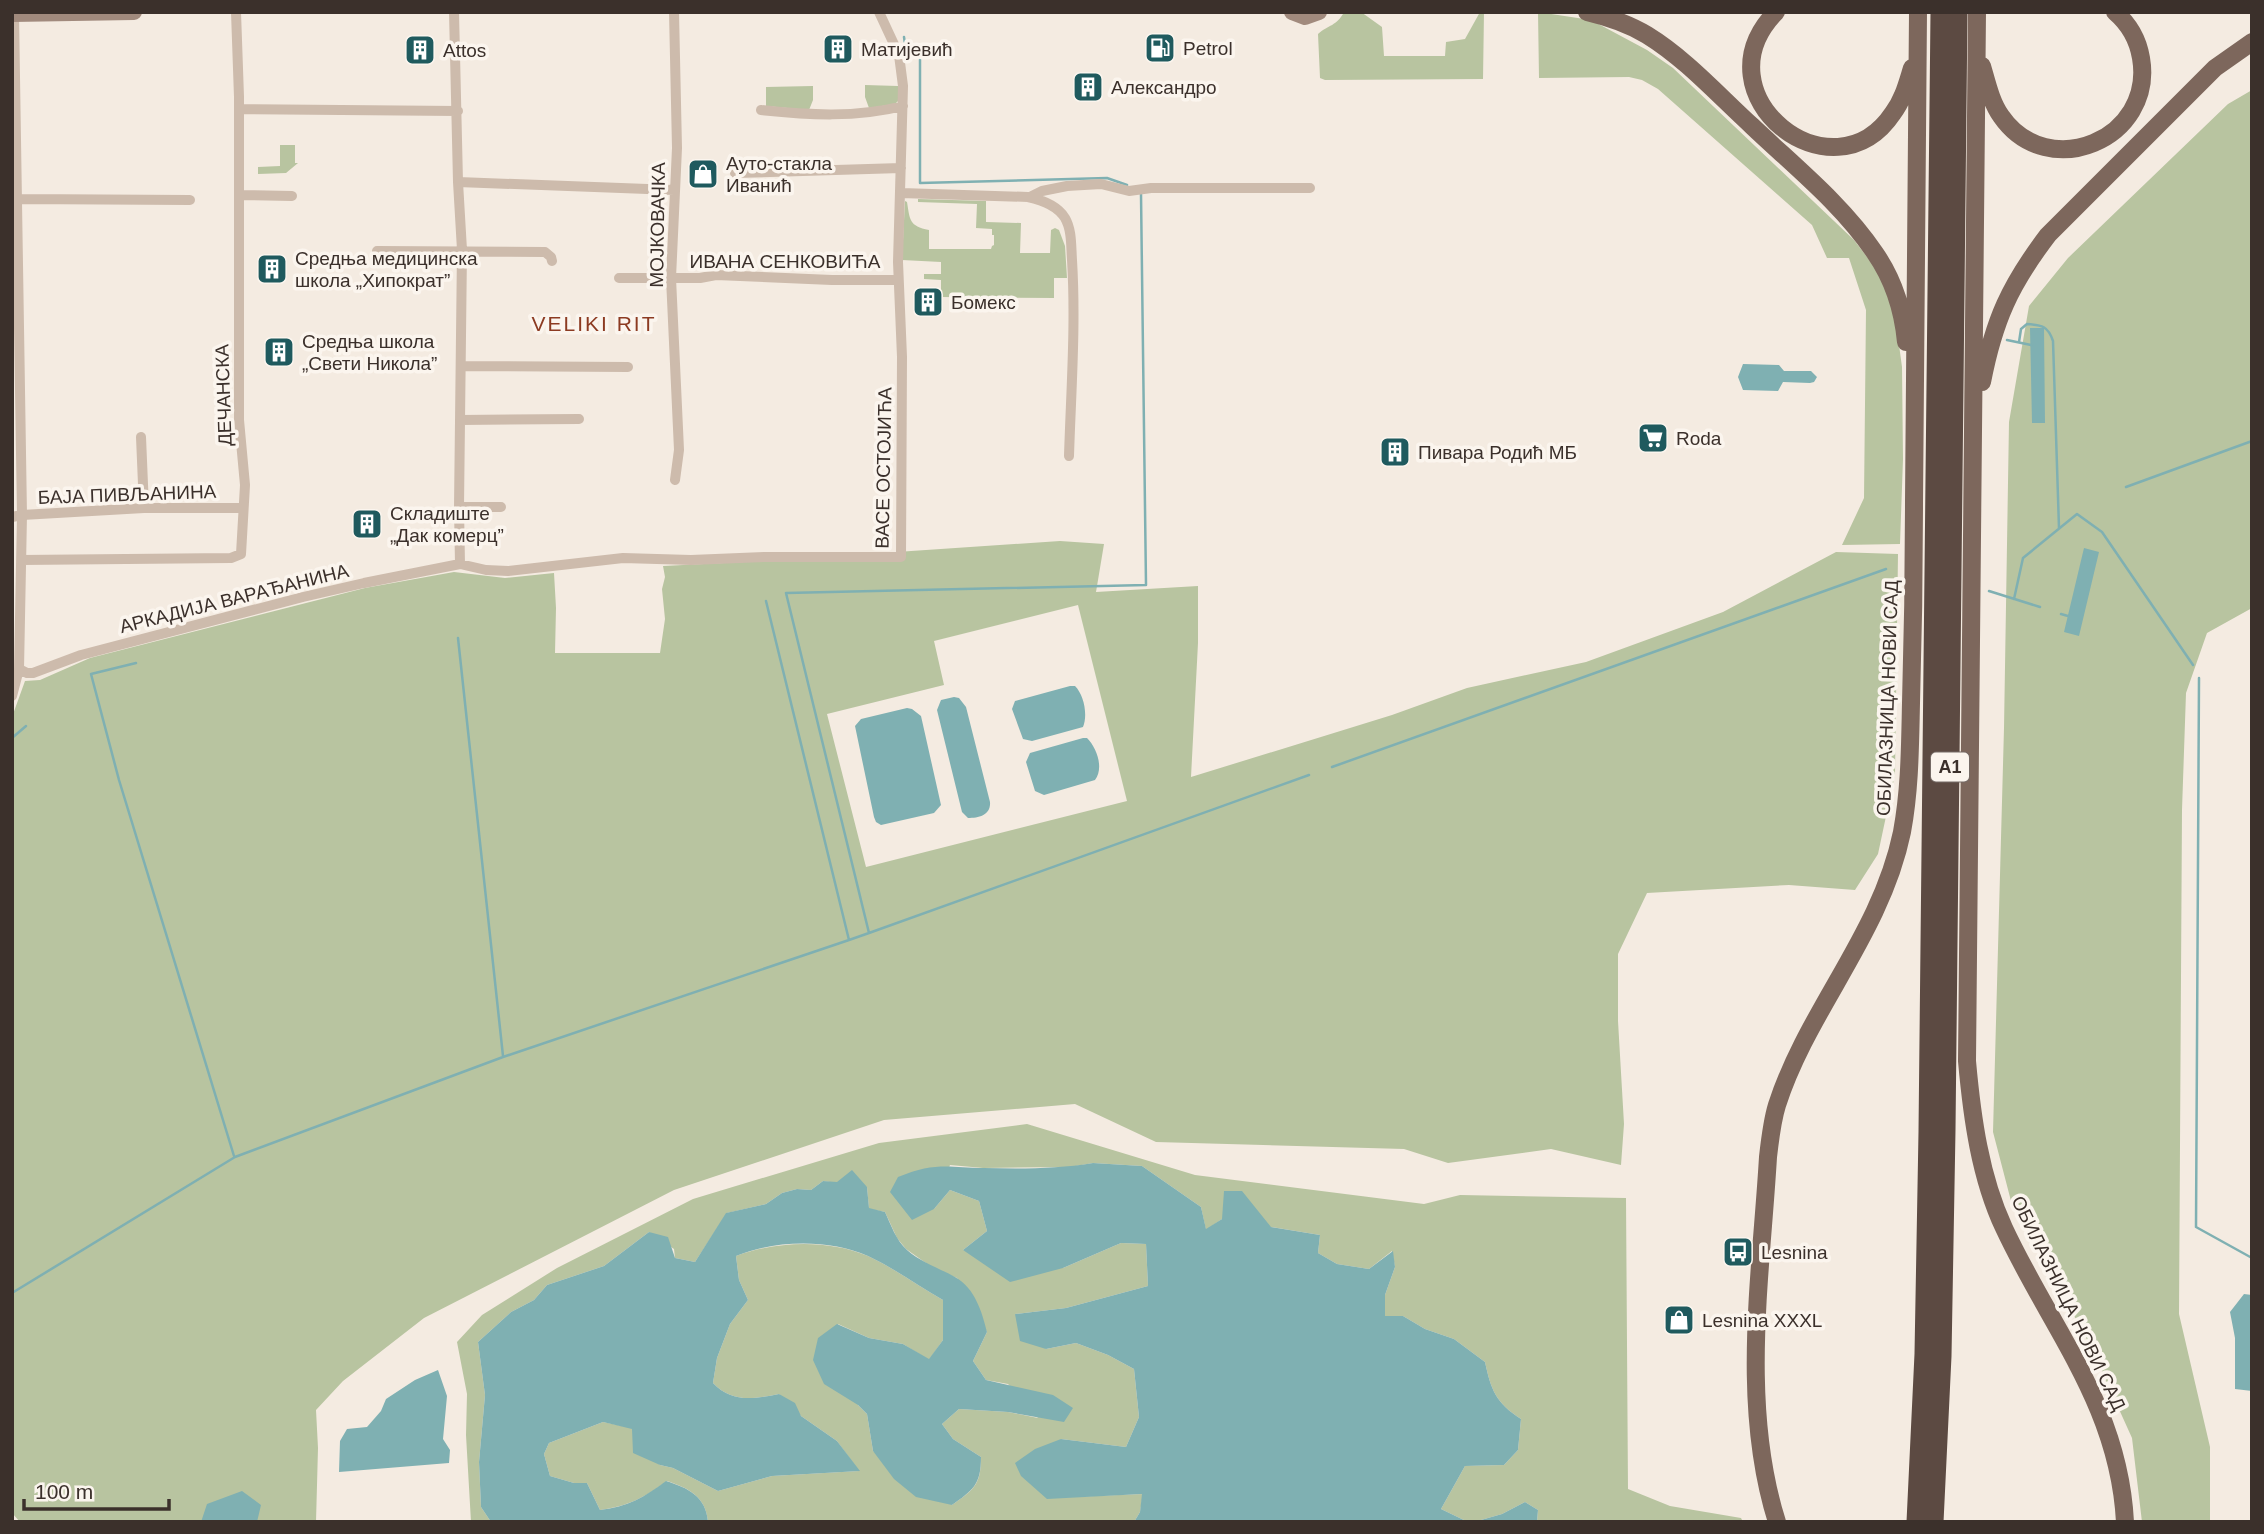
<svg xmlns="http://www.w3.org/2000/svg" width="2264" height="1534" font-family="Arial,sans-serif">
<rect width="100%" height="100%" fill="#f4ebe1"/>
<!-- green -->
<path fill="#b8c4a0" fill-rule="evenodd" d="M1344 12H1361L1382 27 1384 56H1445L1446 42 1465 39 1480 12H1484L1483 79 1325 80 1320 78 1318 34C1328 25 1337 26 1344 12Z
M1538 12 1591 20 1647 50 1673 68 1854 240 1877 270 1894 308 1902 367 1903 459 1900 544 1842 545 1864 498 1866 310 1849 258H1827L1812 225 1658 89 1642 80 1629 77 1539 78Z
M865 85 898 86V101L895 104 869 108 865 97Z
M813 86V100L809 110 766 106V87Z
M2252 90V608L2207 633 2186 693 2182 810 2179 1314 2210 1447V1522H2142L2132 1438 2090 1345 2011 1201 1993 1132 2004 728 2009 422 2029 306 2068 258 2228 104Z
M280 145H295V163H298L286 173 258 174V167L280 166Z
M918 199 986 201V222L1021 223 1020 253H1050L1051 230 1055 228 1059 230 1065 246 1067 278H1054V298L941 297V280L924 279V274H941V262L902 260 905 201 907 202C910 220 909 226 929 230V249H991L992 246 994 245V235H992V229L976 228 977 204 918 202Z
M1060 541 1104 544 1096 592 1198 586V643L1191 777 1392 715 1467 688 1586 662 1723 612 1836 552 1898 554 1895 774 1878 854 1855 890 1789 885 1647 893 1618 954V1021L1624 1124 1621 1165 1551 1149 1448 1163 1404 1149 1156 1142 1075 1104 884 1120 674 1190 424 1318 343 1381 316 1410 318 1448 316 1522H20L12 1513V717L25 681 40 680 90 658 365 588 454 572 505 578 554 573 556 608 555 653H660L665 619 662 589 665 577 663 566 764 561ZM1078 605 1127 801 866 867 827 714 944 685 934 641Z
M1027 1124 1195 1175 1424 1204 1460 1195 1626 1198 1628 1489 1670 1506 1741 1518 1743 1522H1537L1538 1510 1525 1502 1502 1514 1474 1522H1468L1441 1509 1465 1466 1504 1465 1518 1450 1521 1419C1496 1403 1491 1390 1485 1362L1454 1339 1425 1329 1403 1316H1385V1295L1395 1267 1392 1251 1369 1269 1337 1264 1318 1253 1320 1235 1222 1219 1206 1230 1201 1207 1142 1166 1093 1163 1070 1167 983 1168 950 1165 934 1209 950 1190 979 1201 987 1231 963 1250 1063 1268 1121 1243 1146 1244 1148 1286 1066 1308 1015 1314 1046 1349 1076 1343 1108 1355 1134 1369 1139 1417 1126 1447 1061 1439 1047 1498 1143 1494 1140 1512 1134 1522H708C706 1496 688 1488 667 1481 644 1498 628 1506 600 1510L587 1483H574L550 1476 544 1454 549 1443 603 1422 632 1428 660 1465 673 1468 718 1491 772 1476 859 1471 837 1441 801 1416 779 1394C753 1399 732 1403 713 1383L717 1358 730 1324 748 1300 739 1280 736 1256C776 1241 828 1239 868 1256 894 1268 918 1286 943 1300V1340L929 1360 903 1344 869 1338 838 1324 858 1405 867 1414 873 1451 952 1505C973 1490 981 1486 981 1457L953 1439 942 1424 959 1409 1008 1412 1038 1418 1008 1384 986 1380 973 1361 987 1332 957 1278 933 1268 906 1249 897 1238 885 1212 869 1209 867 1187 823 1181 811 1190 797 1189 782 1193 766 1204 727 1213 695 1262 675 1258 674 1249 649 1232 604 1266 547 1285 534 1300 511 1312 478 1342 485 1395 479 1462 481 1507 491 1522H471L466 1435 467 1394 457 1342 482 1315 557 1268 693 1199 879 1143Z"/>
<!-- water -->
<path fill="#7fb0b2" d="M2030 328H2044L2045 423H2032Z
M1743 364 1779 365 1784 371H1811L1817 377 1814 382 1810 383 1783 382 1778 391 1743 390 1738 377Z
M2084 548 2099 552 2079 636 2064 632Z
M1070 686H1075C1084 695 1088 715 1083 727L1032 741 1023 739 1012 709 1015 701Z
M954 697 959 698 966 707 990 802C991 815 979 818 968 818L962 812 937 710 941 700Z
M907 708 912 709 921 716 941 805 934 813 881 825 876 822 874 817 855 726 861 719Z
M1083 738H1087C1097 748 1104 768 1095 780L1044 795 1035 791 1026 762 1030 753Z
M1093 1163 1142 1166 1201 1207 1206 1229 1222 1219 1224 1191H1242L1271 1227 1320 1235 1318 1253 1337 1264 1369 1269 1393 1251 1395 1267 1385 1295V1316H1403L1425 1329 1454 1339 1485 1362C1491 1390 1496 1403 1521 1419L1518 1450 1504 1465 1465 1466 1441 1509 1468 1522H1134L1140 1512 1142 1494 1047 1499 1021 1476 1015 1463 1035 1449 1061 1439 1126 1447 1139 1417 1134 1369 1108 1355 1076 1343 1046 1349 1020 1341 1015 1314 1066 1308 1148 1286 1146 1244 1121 1243 1063 1268 1010 1282 963 1250 987 1231 979 1201 950 1190 934 1209 912 1220 890 1192 898 1177C934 1162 947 1167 984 1168 1020 1169 1058 1169 1093 1163Z
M852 1170 867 1187 869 1208 885 1212C891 1225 896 1240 907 1250 922 1263 939 1268 955 1277 975 1288 982 1312 987 1332L973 1361 986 1380 1053 1395 1073 1408 1064 1422 1008 1412 959 1409 942 1424 953 1439 981 1457C981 1485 973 1490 952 1505L916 1497 894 1479 873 1451 867 1414 858 1405 824 1384 813 1360 818 1338 837 1324 869 1338 903 1344 929 1359 943 1340V1300C918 1286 894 1268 868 1256 829 1239 775 1240 736 1256L739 1280 748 1300 730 1324 717 1358 713 1383C732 1403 753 1399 779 1394L795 1403 801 1416 837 1441 860 1471 772 1476 718 1491 673 1468 660 1465 633 1453 632 1429 603 1422 549 1443 544 1454 550 1476 574 1483H587L600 1510C627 1507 645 1497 666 1481 688 1488 706 1496 708 1522H491L481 1507 479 1462 485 1395 478 1342 511 1312 534 1300 547 1285 604 1266 649 1232 668 1237 675 1258 695 1262 726 1213 766 1204 782 1193 797 1189 811 1190 823 1181 837 1182Z
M2244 1294 2252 1295V1391L2235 1389V1338L2230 1312Z
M438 1370 447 1396 443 1439 450 1450 449 1463 339 1472 340 1441 347 1429 367 1427 381 1411 386 1399 415 1380Z
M242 1491 261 1505 257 1522H201L207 1504Z
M1525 1502 1538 1510 1537 1522H1474L1502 1514Z"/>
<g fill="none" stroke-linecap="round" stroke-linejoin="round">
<!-- stream -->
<path stroke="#7fb0b2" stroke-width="2.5" d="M904 37 905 44 920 58V183L1107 178 1127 185
M2007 340 2031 345
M2019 342 2021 329 2027 324C2042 325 2048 326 2053 341L2059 528
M2126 487 2252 441
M1989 591 2040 607
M2014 599 2023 558 2077 514 2102 532 2193 665
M2061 614 2068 616
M458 638 503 1056
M136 663 91 674 119 780 234 1156
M2199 678 2196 1227 2252 1258
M12 738 26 726
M1332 767 1886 569
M869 933 1309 775
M849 940 869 933 786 593 1146 585 1141 194
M12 1293 235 1157 503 1057 849 940 766 601"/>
<!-- minor -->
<path stroke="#cdbbac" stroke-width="10" d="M454 12 458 182 462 250 459 507 460 564
M674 12 677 148 671 278 679 450 675 480
M14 14 22 515 19 669 27 673H33L81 655 303 597 364 583 460 564 486 570 508 571 623 558 691 560 764 557H901L902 357 898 262 903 86 899 55 879 12
M239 109 458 111
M761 110C808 115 856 118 903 106
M735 173 901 168
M458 182 674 190
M901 193 1028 197C1042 200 1057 205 1065 218 1072 230 1071 246 1072 260 1076 325 1071 391 1069 456
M239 195 292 196
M1030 197 1042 191 1067 186 1101 184 1129 191 1151 188H1310
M17 199 190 200
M377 251 545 252 551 257 552 261
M619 278H700L716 275 832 280H898
M461 366 628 367
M460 420 579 419
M141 437 144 508
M459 507H501
M12 517 22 515 144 508H243
M21 560 231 558 241 554 245 485 239 420V97L236 12
M12 696 19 669"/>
<!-- secondary -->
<path stroke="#a18a7d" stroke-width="16" d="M1292 12 1305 17 1319 12
M12 14 134 12"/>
<!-- primary -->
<path stroke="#7d675c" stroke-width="18" d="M1587 12C1608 17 1629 24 1647 35 1686 59 1718 95 1752 126 1794 166 1842 204 1875 253 1893 279 1903 310 1906 342
M1776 12C1695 95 1833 203 1893 113 1903 100 1907 84 1912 68
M1977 12 1967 1061C1972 1117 1980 1177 2004 1228 2051 1329 2119 1405 2125 1522
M1982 66C1987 83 1991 102 2001 116 2048 184 2155 139 2141 58 2138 40 2129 24 2115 12
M1982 382C1994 320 2010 285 2048 235L2215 68 2252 42
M1777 1522C1740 1405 1761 1276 1768 1157 1770 1139 1772 1121 1777 1105 1808 1009 1881 934 1902 832 1910 789 1910 746 1911 703 1913 636 1914 569 1914 502 1914 339 1917 176 1918 12"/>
<!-- motorway -->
<path stroke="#5c4a42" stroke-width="19" d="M1916 1522 1924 1354 1928 1132 1940 12
M1934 1522 1942 1356 1946 1130 1958 12"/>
</g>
<!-- icons -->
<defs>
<g id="fuel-square" transform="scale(1.575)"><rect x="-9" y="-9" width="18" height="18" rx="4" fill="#1f5a5e" stroke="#fbf5ee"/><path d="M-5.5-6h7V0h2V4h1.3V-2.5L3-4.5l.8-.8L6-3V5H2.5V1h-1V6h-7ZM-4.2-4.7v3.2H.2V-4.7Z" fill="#fff"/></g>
<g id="building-square" transform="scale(1.575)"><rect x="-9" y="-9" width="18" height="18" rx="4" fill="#1f5a5e" stroke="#fbf5ee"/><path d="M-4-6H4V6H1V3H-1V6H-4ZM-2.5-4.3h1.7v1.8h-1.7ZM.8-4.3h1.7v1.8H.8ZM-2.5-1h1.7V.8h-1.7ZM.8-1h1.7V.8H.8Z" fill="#fff"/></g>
<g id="shop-square" transform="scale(1.575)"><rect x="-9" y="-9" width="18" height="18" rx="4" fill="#1f5a5e" stroke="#fbf5ee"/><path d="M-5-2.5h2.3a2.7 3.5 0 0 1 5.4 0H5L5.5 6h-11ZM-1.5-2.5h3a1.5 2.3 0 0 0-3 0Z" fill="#fff"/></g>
<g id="supermarket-square" transform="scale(1.575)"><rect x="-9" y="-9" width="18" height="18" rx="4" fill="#1f5a5e" stroke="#fbf5ee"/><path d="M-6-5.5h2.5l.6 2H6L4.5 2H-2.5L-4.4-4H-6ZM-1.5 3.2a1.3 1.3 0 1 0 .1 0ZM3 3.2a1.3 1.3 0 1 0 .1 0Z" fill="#fff"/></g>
<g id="bus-square" transform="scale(1.575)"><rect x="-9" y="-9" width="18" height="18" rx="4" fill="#1f5a5e" stroke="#fbf5ee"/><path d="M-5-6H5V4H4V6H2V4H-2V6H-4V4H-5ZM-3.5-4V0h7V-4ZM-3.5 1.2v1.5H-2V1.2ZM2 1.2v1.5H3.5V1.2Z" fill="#fff"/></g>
</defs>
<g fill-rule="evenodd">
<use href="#fuel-square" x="1160" y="48"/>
<use href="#building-square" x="838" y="49"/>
<use href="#building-square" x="420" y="50"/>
<use href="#building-square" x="1088" y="87"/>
<use href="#shop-square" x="703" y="174"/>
<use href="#building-square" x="272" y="269"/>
<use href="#building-square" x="928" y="302"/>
<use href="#building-square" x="279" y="352"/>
<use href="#supermarket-square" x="1653" y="438"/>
<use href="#building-square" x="1395" y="452"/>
<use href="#building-square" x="367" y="524"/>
<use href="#bus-square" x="1738" y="1252"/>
<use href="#shop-square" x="1679" y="1320"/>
</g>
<g text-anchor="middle" stroke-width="7" stroke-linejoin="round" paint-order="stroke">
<!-- shield labels -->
<rect fill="#fbf5ee" stroke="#756b66" stroke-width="2" x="1931" y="752.5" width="38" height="29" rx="5"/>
<g font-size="18" font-weight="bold" fill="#3b302b">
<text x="1950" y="773">A1</text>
</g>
<!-- poi labels -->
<g font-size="19" fill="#3b302b" stroke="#fbf5ee" text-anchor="start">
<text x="1183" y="55">Petrol</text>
<text x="861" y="56">Матијевић</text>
<text x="443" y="57">Attos</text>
<text x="1111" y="94">Александро</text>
<text x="726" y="170">Ауто-стакла<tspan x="726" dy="22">Иванић</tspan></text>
<text x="295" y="265">Средња медицинска<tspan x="295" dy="22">школа „Хипократ”</tspan></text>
<text x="951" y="309">Бомекс</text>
<text x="302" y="348">Средња школа<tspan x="302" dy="22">„Свети Никола”</tspan></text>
<text x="1676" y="445">Roda</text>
<text x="1418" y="459">Пивара Родић МБ</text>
<text x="390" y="520">Складиште<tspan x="390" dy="22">„Дак комерц”</tspan></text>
<text x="1761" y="1259">Lesnina</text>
<text x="1702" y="1327">Lesnina XXXL</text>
</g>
<!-- street labels -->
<g font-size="19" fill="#3b302b" stroke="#fbf5ee">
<text transform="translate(657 225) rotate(-89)" y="7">МОЈКОВАЧКА</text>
<text x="785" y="268">ИВАНА СЕНКОВИЋА</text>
<text transform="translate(223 395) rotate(-92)" y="7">ДЕЧАНСКА</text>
<text transform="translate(883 468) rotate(-89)" y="7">ВАСЕ ОСТОЈИЋА</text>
<text transform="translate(127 494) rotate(-2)" y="7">БАЈА ПИВЉАНИНА</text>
<text transform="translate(234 598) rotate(-14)" y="7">АРКАДИЈА ВАРАЂАНИНА</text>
<text transform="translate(1887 698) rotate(-88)" y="7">ОБИЛАЗНИЦА НОВИ САД</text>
<text transform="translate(2069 1303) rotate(64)" y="7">ОБИЛАЗНИЦА НОВИ САД</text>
</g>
<!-- neighbourhood labels -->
<g font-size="21" letter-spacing="2" fill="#8c3b22" stroke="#fbf5ee">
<text x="594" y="331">VELIKI RIT</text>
</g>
</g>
<!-- border -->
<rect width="2264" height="1534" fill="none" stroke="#3b302b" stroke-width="28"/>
<!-- scale -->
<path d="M24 1499v10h145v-10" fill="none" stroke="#3b302b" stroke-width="3.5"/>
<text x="35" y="1499" font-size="21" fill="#3b302b" stroke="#fbf5ee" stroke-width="5" paint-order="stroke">100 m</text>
</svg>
